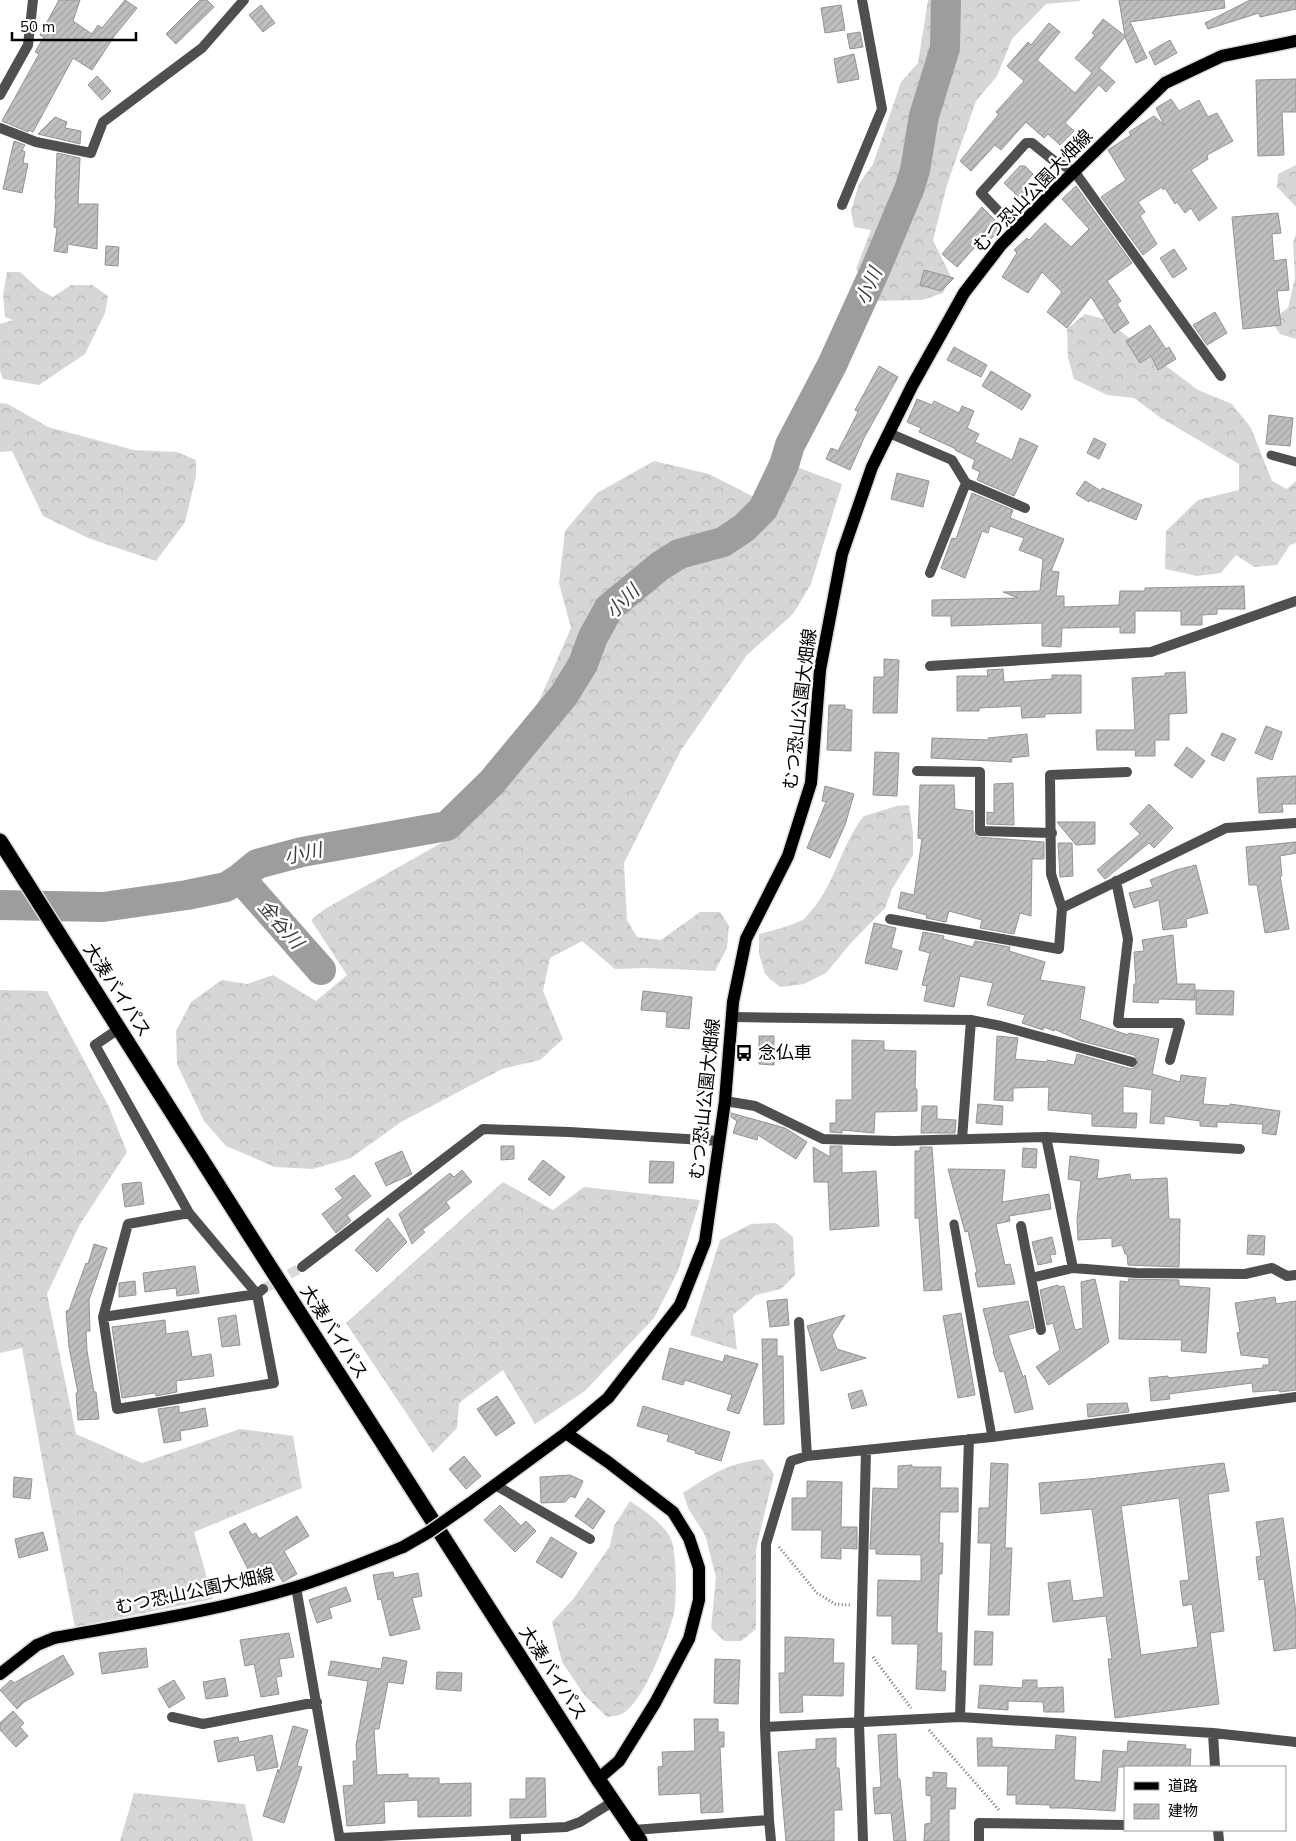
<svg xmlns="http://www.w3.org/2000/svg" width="1296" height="1841" font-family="Mulish,'Noto Sans JP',sans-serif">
<defs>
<pattern id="forest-crowns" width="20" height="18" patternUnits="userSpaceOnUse" patternTransform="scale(1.25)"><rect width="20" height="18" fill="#d6d6d6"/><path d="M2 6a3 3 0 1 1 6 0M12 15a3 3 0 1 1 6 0" fill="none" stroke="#b6b6b6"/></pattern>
<pattern id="building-hatch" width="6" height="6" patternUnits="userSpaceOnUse" patternTransform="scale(1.25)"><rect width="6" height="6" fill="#bfbfbf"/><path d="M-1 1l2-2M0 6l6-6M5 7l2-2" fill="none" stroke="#a2a2a2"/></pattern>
</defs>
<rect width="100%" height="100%" fill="#fff"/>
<!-- forest -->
<path fill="url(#forest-crowns)" d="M928 0H1081L1080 1 1046 4 1012 39 997 76 976 101 947 185 933 240 951 277 943 293 922 300 874 301 856 269 871 230 854 227 851 211 859 184 873 164 901 82 918 63Z
M1296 165V207L1277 187 1278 174Z
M1296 234V339L1280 334 1275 327 1277 316 1288 308 1295 278 1293 242Z
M7 272H20L40 290 53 297 71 285H92L108 296 105 313 85 354 39 385 3 379 0 371V324L13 320 5 317 3 295Z
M1085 314 1104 319 1198 390 1232 404 1251 428 1272 481 1287 489 1296 481V543L1290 545 1277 565 1254 567 1236 555 1221 573 1197 576 1165 569 1166 531 1198 500 1239 490V464L1161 418 1134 398 1107 395 1074 379 1068 358 1067 329Z
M0 403 8 404 48 427 134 450 177 452 196 460V476L185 522 156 561 88 538 43 516 12 451 0 452Z
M654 461 709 474 754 497 781 461 842 484 811 584 793 614 747 655 681 750 624 863 627 920 637 937 661 940 700 912H720L729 926 727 948 715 971 647 968 615 969 582 941 550 958 543 991 563 1039 540 1060 502 1069 401 1122 351 1158 313 1169 275 1167 226 1146 204 1121 177 1064 176 1031 191 1002 222 980 247 984 273 975 316 1001 347 975 311 920 325 909 464 830 510 767 571 628 559 583 565 531 597 493Z
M909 805 913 834V855L892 889 885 908 850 944 826 973 804 984 780 987 770 979 765 974 759 954V934C771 931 795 925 804 919 806 917 809 913 811 911 836 883 841 844 864 816L897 806Z
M0 990 47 991 109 1107 127 1152 79 1226 47 1294 76 1434 142 1463 240 1429 293 1436 302 1488 194 1532 213 1599 75 1627 44 1470 22 1348 0 1353Z
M503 1182 553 1210 584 1187 700 1200 678 1271 654 1318 585 1391 535 1424 503 1370 459 1403 457 1428 433 1453 346 1323Z
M776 1223 793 1237 795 1275 781 1289 756 1295 733 1315 737 1350 690 1335 720 1240 751 1224Z
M763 1459 774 1474 756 1549V1629L741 1641H724L711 1628 716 1577 705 1535 688 1508 683 1493C713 1473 727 1464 763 1459Z
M630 1501C643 1510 663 1523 670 1537 677 1550 677 1598 674 1613 667 1639 646 1696 625 1712 621 1716 613 1716 607 1717L585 1696 562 1662 552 1622 574 1598 610 1546 614 1526Z
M134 1793 245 1804 253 1841H120Z"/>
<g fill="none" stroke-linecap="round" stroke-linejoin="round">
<!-- river -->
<path stroke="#9d9d9d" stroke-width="30" d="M240 878 321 970
M0 905 103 907 187 895 226 887 240 878 257 864 302 852 447 826 492 782 564 695 583 664 593 637 609 608 660 566 679 554 723 542 744 528 763 509 784 465 790 445 832 365 877 266 910 187 915 170 924 116 945 48 946 0"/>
</g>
<!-- building -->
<path fill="url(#building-hatch)" stroke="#939393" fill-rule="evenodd" d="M59 0H80L73 21 92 34 98 25 102 28 125 0 137 8 115 35 92 70 73 58 33 132 29 130 28 132 2 121 39 54 35 52 44 37 40 35Z
M200 0H207L214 7 176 44 166 34Z
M1119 0H1224L1225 8 1130 22 1147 58 1136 63 1125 37 1099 68 1115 82 1106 92 1099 85 1065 123 1074 131 1060 145 1048 134 1044 138 1026 122 1001 150 995 145 971 171 960 161 999 114 996 112 1024 81 1007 66 1028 42 1031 45 1049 23 1060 32 1037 60 1075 93 1092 73 1075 58 1095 35 1092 33 1103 19 1125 36Z
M1250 0H1296V9L1260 17 1259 13 1208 29 1205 23Z
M261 5 275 23 263 32 249 15Z
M841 5 845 30 825 33 821 8Z
M860 32 863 47 850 49 847 34Z
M1170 40 1177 53 1155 65 1149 52Z
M854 54 859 79 838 83 834 59Z
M97 76 111 91 102 100 88 85Z
M1296 79V112H1282L1284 155 1258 156 1256 80Z
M1171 99 1179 111 1199 100 1208 117 1217 113 1233 141 1207 155 1208 159 1191 170 1217 208 1199 221 1191 208 1185 213 1177 202 1175 204 1165 188 1163 190 1162 187 1138 202 1145 212 1140 216 1157 244 1143 255 1101 197 1126 180 1108 150 1131 135 1129 132 1154 116 1164 125 1156 108Z
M55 117 67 122 65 128 81 131 80 144 38 134Z
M14 141 25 145 22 150 25 152 23 163 28 164 22 193 3 189Z
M57 153 80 158 78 204H98L97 249 68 244 67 253 54 251 57 228 54 227 56 199H55Z
M1020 166H1025L1033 174 1024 184 1033 193 1024 202 1004 183Z
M1076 186 1132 263 1107 281 1121 301 1117 304 1129 323 1114 333 1091 297 1067 328 1047 312 1062 292 1042 272 1028 293 1002 277 1017 253 1014 250 1027 238 1029 240 1045 223 1071 247 1089 229 1062 199Z
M982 207 1002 227 988 242 984 237 957 267 942 254Z
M1278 213 1281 233 1272 234 1274 261 1286 259 1289 290 1277 291 1281 325 1243 329 1232 217Z
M106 246 119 247 118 266 105 265Z
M1174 249 1187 269 1173 278 1160 258Z
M924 270 954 278 941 291 920 285Z
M1215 312 1227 333 1207 345 1193 325Z
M1150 325 1166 349 1169 347 1176 359 1158 370 1151 356 1140 363 1126 341Z
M954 347 987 365 981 377 947 360Z
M879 366 898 377 864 438 850 470 826 459 831 448 838 451 858 412 855 410Z
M991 371 1031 395 1022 410 982 386Z
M917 399 932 405 934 401 959 413 962 406 974 411 967 428 979 434 975 442 1012 460 1020 438 1038 446 1014 496 977 480 980 472 972 468 975 460 955 450 956 449 919 432 921 428 907 422Z
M1269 415 1293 418 1290 446 1266 444Z
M1094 438 1106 444 1099 459 1087 453Z
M897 473 929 481 923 507 891 499Z
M1085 481 1101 491 1102 488 1142 505 1136 520 1089 500V502L1076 494Z
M972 493 1013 510 1010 518 1064 539 1051 571 1059 572 1056 596H1064V607L1119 605 1120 591H1145V588L1244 586 1245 609H1217V614L1202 615V625H1181V611H1135V633H1120V627L1062 628 1061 647 1042 646V623L951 626V616H932V600L1018 598 1003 592 1040 591 1043 559 1019 550 1024 538 990 526 988 533 982 531 965 578 941 568 952 538 956 539Z
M884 659 899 660 897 713H873L874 677H884Z
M1003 669 1004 682 1052 679V675H1081V713L1045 714V717L1022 718 1021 706 979 708V711H957V676H988L987 670Z
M1185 672 1187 713 1169 714V740H1155V756H1135L1136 750H1097L1096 730H1135L1132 678 1165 676V673Z
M829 705H845V709L852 710 851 751 827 750Z
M1266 726 1282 732 1272 760 1255 753Z
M1222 733 1236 739 1224 761 1211 755Z
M1027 734 1029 756 1011 758 1012 762 931 758 932 738 989 740 988 738Z
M1187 747 1205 761 1192 778 1174 765Z
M875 752 899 753 897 796 873 795Z
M1296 776V804H1282L1283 812 1259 813 1257 778Z
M1013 783 1014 825 987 824V812L994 813V784Z
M920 785H954L955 809 973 811V831L977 837 1044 842V859H1032L1031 916 1020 913 1014 934 980 928 982 920 949 911 946 922 926 918 927 915 898 908 901 892 914 895 922 839 918 838Z
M825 786 854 794 845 825 830 858 807 848 826 802 822 801Z
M1149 804 1173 828 1154 848 1149 843 1105 879 1097 870 1140 834 1130 824Z
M1057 822H1095V844L1076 845Z
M1296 842V853L1280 856 1282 876H1280L1289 929 1265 933 1257 885H1249L1246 847Z
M1058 843H1072L1073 876 1060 877Z
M1196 865 1208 913 1186 919 1187 927 1163 930 1159 900 1134 908 1129 893 1153 887 1150 880 1176 870Z
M874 923 896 928 891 948 902 951 897 970 865 963Z
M923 932 944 936 943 939 973 947 975 941 1010 947 1009 951 1045 962 1040 980 1085 987 1080 1019 1128 1035 1129 1033 1159 1039 1152 1074 1180 1082 1181 1075 1206 1078 1203 1104 1230 1106V1104L1280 1111 1276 1135 1262 1133 1263 1124 1217 1122V1127L1200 1126V1121L1164 1116V1124L1150 1123 1152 1090 1123 1086V1113H1137L1136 1128 1092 1126V1114L1048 1110 1049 1087 1013 1088V1101L994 1100 997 1036 1018 1038 1015 1059 1047 1062V1060L1074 1065 1077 1054 1131 1069 1137 1066 1138 1060 1134 1055 1081 1041 1054 1029V1031L1044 1027 1043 1030 1022 1023 1025 1015 987 1005 993 983 960 976 954 1007 924 1001 927 986 922 985 930 953 919 950Z
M1173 935 1177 984H1195V1000L1159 999 1158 1003 1133 1002 1134 984H1136L1134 952 1144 951 1142 940Z
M1196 990 1234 991 1233 1015 1196 1014Z
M643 991 692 997 689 1029 666 1027 667 1012 641 1010Z
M759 1036H774V1065L759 1064Z
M852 1040 884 1041V1050L916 1051 915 1089H917V1111L875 1112 874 1133 842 1130V1133L830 1132V1123H836V1100H852Z
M698 1074 711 1075 710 1098 697 1097Z
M978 1104 1003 1106 1002 1125 976 1123Z
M922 1106H937V1119L956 1120 955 1133H921Z
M731 1113 785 1128 807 1142 796 1159 758 1135 757 1140 733 1133 737 1121 731 1117Z
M501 1146H514V1159L501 1160Z
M830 1146H842V1173L876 1171 879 1226 830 1230 828 1182H814L813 1147 830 1157Z
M920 1147H932L942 1290 924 1291 919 1218H915V1151H920Z
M1023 1148 1037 1149 1036 1168 1022 1167Z
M402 1151 412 1174 386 1186 375 1163Z
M1070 1156 1099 1160 1097 1179 1130 1174 1131 1180 1167 1178 1169 1219H1180L1179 1267 1128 1265 1127 1254H1125L1122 1245 1112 1247V1238L1078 1240 1077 1220 1081 1181 1068 1179Z
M543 1160 565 1177 550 1196 528 1179Z
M650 1161 674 1162 673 1183H649Z
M948 1169 1005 1170 1002 1202 1049 1194 1051 1209 1009 1216 1010 1221 996 1224 1005 1265 1010 1264 1015 1284 978 1287 975 1273 977 1272 968 1231 965 1232Z
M462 1170 472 1182 446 1202 450 1208 422 1230 425 1232 412 1244 399 1214 450 1173 454 1177Z
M354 1175 371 1196 347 1215 351 1221 336 1233 322 1214 343 1198 335 1189Z
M141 1182 144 1204 125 1207 122 1184Z
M388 1218 407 1242 377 1272 355 1250Z
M1248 1235 1265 1236 1264 1255 1247 1254Z
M1052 1237 1056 1254 1050 1255 1052 1262 1038 1265 1032 1242Z
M94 1244 107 1248 89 1300 90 1331H86L87 1351 94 1392H96L99 1419 78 1420 76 1393H78L69 1347 66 1311 69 1310 86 1263 88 1264Z
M195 1266 199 1293 177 1296 176 1288 145 1292 143 1273Z
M1095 1279 1109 1342 1049 1385 1036 1367 1060 1350 1053 1323 1047 1325 1040 1290 1058 1285 1059 1287 1064 1286 1075 1330 1083 1328 1081 1282Z
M1128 1279 1179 1280V1286L1210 1288 1206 1353 1181 1351 1182 1340 1119 1339 1120 1281 1129 1282Z
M135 1281 136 1295 119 1297V1283Z
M1275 1297 1276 1304 1296 1301V1390L1280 1392 1279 1390 1253 1392 1252 1383 1169 1394 1170 1399 1151 1401 1149 1378 1168 1376V1378L1263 1368V1365H1269V1358L1241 1355 1237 1333 1240 1332 1235 1303Z
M787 1299 789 1325 770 1327 767 1301Z
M1028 1301 1034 1328 1008 1335 1023 1377 1025 1375 1033 1409 1015 1413 1004 1371 1000 1372 993 1352H994L983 1309Z
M961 1313 975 1395 958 1398 943 1316Z
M236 1315 240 1345 222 1347 218 1318Z
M845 1315 832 1335 837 1349 866 1358 821 1371 807 1326Z
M165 1320 166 1334 188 1331 192 1357 211 1354 214 1376 176 1381 177 1392 156 1396 155 1393 122 1398 112 1327Z
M762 1339H777V1356H783L784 1424 764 1425Z
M670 1348 723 1362 725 1355 758 1364 739 1414 727 1410 732 1395 685 1380 683 1385 662 1379Z
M862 1390 867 1405 852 1409 848 1394Z
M497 1396 515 1423 496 1436 477 1409Z
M1127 1403 1129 1412 1088 1417 1087 1404Z
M179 1406V1413L205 1408 208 1426 180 1431 181 1440 164 1443 158 1409Z
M643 1406 730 1432 721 1461 695 1453 696 1451 667 1441 669 1435 637 1426Z
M464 1456 481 1476 466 1489 449 1469Z
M991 1463 1008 1464 1005 1548H1012L1009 1615H988L991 1543H978L979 1508H989Z
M1224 1463 1229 1491 1208 1494 1224 1631 1210 1633 1219 1704 1115 1718 1108 1659H1112L1106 1616 1053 1622 1048 1583 1070 1580 1073 1601 1104 1597 1092 1509 1041 1514 1039 1483 1089 1479ZM1179 1498 1189 1580 1180 1581 1183 1606 1192 1604 1198 1647 1141 1655 1121 1506Z
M912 1465V1467H941L940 1488H958V1512H940L939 1543H943L942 1574H939L937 1633H942L941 1671H946L945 1691 916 1689 918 1644H892V1616H877L878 1580 921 1581V1555L876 1554V1549H870L873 1488 898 1489V1466Z
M570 1475 583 1481 575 1498 571 1496 565 1502 541 1503 540 1477Z
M14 1477 32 1479 30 1499 13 1497Z
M807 1481 842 1482 841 1527H857V1549L841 1548V1559L821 1558 822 1530H792V1498H807Z
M588 1498 605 1511 593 1529 575 1516Z
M500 1505 521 1526 526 1521 536 1531 515 1552 484 1520Z
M297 1516 309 1536 284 1551 297 1574 283 1582 271 1562 250 1573 229 1532 245 1523 252 1535 256 1533 259 1539Z
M1283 1518 1296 1613V1648L1274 1651 1264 1579 1259 1580 1256 1557 1261 1556 1256 1522Z
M43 1532 48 1550 19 1558 15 1539Z
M551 1537 577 1553 562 1578 536 1562Z
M393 1572 394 1578 418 1573 422 1596 412 1598 420 1629 390 1636 381 1599 378 1600 373 1575Z
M346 1587 351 1601 329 1608 332 1618 317 1623 309 1600Z
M975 1631 993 1632 992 1665H974Z
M289 1633 294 1657 279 1659 282 1676 276 1677 279 1694 261 1697 254 1664 245 1666 240 1640Z
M785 1637 834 1639 833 1663H844L843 1696 802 1695 803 1712 780 1713 779 1673H785Z
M146 1648 148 1667 102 1674 99 1653Z
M63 1655 74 1674 24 1702 17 1709 0 1690 11 1680 14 1683Z
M383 1657 407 1661 403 1684 388 1682 379 1729H374L377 1775 408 1774V1778H439V1784L471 1783V1816L418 1817V1800L384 1802 385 1823 347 1826 343 1786 354 1785 353 1761H357L356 1745 368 1681 328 1675 331 1661 381 1669Z
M715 1659 740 1660 738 1704 714 1703Z
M437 1672 462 1673 461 1691 436 1689Z
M225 1678 228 1696 206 1699 203 1682Z
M174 1680 185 1698 169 1708 158 1689Z
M1023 1680H1037V1688L1063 1687 1064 1712H1044L1043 1702 1008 1701V1710L978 1708 980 1685 1022 1688Z
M13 1711 24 1723 20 1727 28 1736 16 1747 0 1730V1723Z
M694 1719H718V1732H724V1747H720L723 1812 701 1813 700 1793 659 1795 658 1767 663 1766 662 1752 695 1751Z
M293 1726 308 1730 297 1766 302 1767 284 1823 263 1816 278 1769 279 1773Z
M896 1734 898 1779H900L906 1841H894L891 1813 875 1814 873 1788 881 1787 878 1735Z
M272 1735 278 1767 257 1771 254 1755 218 1762 214 1741 238 1737 239 1742Z
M1056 1735 1076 1737 1074 1780 1101 1782 1103 1750 1127 1752 1128 1741 1186 1745 1185 1749H1191L1190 1767H1118L1115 1811 1068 1808H1050V1805L1016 1804V1795H1007L1008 1766H978L977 1738H992V1747L1055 1750Z
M836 1738V1768H839L842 1810H834V1841H786L778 1752 816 1749V1739Z
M933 1772 947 1773 946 1788H956L955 1809H949V1841H924L925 1824 931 1823V1796L926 1795V1777L933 1778Z
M526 1778H545L546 1817 510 1818V1799H526Z"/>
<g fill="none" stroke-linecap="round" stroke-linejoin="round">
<!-- street-tunnel -->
<path stroke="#d9d9d9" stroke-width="10" stroke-dasharray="10 5" stroke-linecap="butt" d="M263 1289 302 1267"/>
<!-- primary casing -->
<g stroke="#dbdbdb" stroke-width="15">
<path id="primary" d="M566 1433 608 1462 673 1512 689 1538 699 1568V1600L689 1639 655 1703 619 1761 598 1779
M469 1504 566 1433 608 1398 680 1305 705 1242 725 1101 733 1002 746 939 788 856 811 783 820 670 842 554 872 467 912 386 964 293 1001 245 1049 196 1165 83 1222 56 1296 41
M0 1674 37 1645 54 1638C135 1623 217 1611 296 1587 332 1576 368 1561 403 1547"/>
</g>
<!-- highway casing -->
<g stroke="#dbdbdb" stroke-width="18">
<path id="highway" d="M0 841 249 1234 598 1779 640 1841"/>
</g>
<!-- path -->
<path stroke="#717171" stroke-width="3" stroke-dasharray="1 2.5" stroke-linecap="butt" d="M779 1547 817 1593 835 1604 850 1605
M873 1657 911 1708
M929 1730 999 1810"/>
<!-- lane -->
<path stroke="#4f4f4f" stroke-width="9" d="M1271 455 1296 462
M954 1224 992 1437"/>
<!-- street -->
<path stroke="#4f4f4f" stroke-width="10" d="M0 95 28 45 33 0
M0 128 36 142 91 153 103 122 202 48 244 0
M842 205 882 109 862 0
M1016 230 981 193 1026 143H1032L1053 160 1074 171 1221 376
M889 433 952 460 966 483 1025 508
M930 573 966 483
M930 666 1151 652 1296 601
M917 771 980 772V831L1052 833
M1116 881 1128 939 1118 1023H1180L1170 1060
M1062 908 1051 874 1050 775 1127 772
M890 919 1059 949 1062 908 1226 828 1296 823
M732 1017 971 1020 962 1139
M971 1020 1001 1026 1132 1062
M120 1028 95 1045 189 1213 257 1294 274 1383 117 1409 103 1317 128 1224 189 1213
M725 1101 755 1106 823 1139 894 1141 1046 1137 1073 1268 1136 1273 1245 1274 1272 1268 1287 1276 1296 1275
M1046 1137 1240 1149
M1021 1226 1041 1330
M302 1267 483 1129 569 1132 720 1141
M1031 1278 1073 1268
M103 1317 257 1294 263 1289
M799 1322 807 1456
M495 1485 590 1539
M296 1587 340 1841
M172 1717 203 1724 317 1702
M960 1717 969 1439
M765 1727 960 1717 1213 1733 1296 1742
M1213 1733 1215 1767
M516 1830V1841
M633 1830 769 1820
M1218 1830 1219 1841
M340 1838 566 1827 580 1822 614 1801
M771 1841 769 1820 765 1727 766 1544 791 1461 807 1456 992 1437 1296 1397
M863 1841 859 1723 866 1451
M979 1841V1823L1125 1825"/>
<!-- primary -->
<use href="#primary" stroke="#000" stroke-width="12"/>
<!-- highway -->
<use href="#highway" stroke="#000" stroke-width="15"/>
<!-- primary-bridge casing -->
<g stroke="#dbdbdb" stroke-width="15" stroke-linecap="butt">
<path id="primary-bridge" d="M403 1547 429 1532 469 1504"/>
</g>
<!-- primary-bridge -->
<use href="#primary-bridge" stroke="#000" stroke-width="12"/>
</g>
<!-- icons -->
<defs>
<g id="bus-bare" transform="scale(1.35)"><path d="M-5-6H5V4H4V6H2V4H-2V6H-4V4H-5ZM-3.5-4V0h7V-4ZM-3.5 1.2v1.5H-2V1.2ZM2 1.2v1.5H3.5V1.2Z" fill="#000" stroke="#fff" stroke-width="2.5" paint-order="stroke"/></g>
</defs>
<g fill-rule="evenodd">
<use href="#bus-bare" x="744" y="1053"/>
</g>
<g text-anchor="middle" stroke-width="5" stroke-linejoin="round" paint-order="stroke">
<!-- street labels -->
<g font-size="18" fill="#000" stroke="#fff">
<text transform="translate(1033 191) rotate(-46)" y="6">むつ恐山公園大畑線</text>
<text transform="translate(800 709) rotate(-83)" y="6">むつ恐山公園大畑線</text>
<text transform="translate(117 990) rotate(57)" y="6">大湊バイパス</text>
<text transform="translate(705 1099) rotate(-84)" y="6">むつ恐山公園大畑線</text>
<text transform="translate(334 1332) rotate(57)" y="6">大湊バイパス</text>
<text transform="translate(195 1591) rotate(-12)" y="6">むつ恐山公園大畑線</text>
<text transform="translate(553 1673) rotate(57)" y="6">大湊バイパス</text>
</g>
<!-- poi labels -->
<g font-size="18" fill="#000" stroke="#fff" text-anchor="start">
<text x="758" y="1059">念仏車</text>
</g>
<!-- water labels -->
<g font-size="19" font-style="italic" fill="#3e3e3e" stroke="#fff">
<text transform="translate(868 286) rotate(-66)" y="7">小川</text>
<text transform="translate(622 601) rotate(-45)" y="7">小川</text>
<text transform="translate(303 853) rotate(-12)" y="7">小川</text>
<text transform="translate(281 924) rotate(49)" y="7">金谷川</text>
</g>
</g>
<!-- legend -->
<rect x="1124" y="1766" width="162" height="65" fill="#ffffff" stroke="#999999"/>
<rect x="1134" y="1782" width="25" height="8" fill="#000000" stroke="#999999"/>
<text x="1168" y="1791" font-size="15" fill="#000000">道路</text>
<rect x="1134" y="1804" width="25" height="15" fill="url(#building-hatch)" stroke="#999999"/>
<text x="1168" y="1816" font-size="15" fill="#000000">建物</text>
<!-- scale -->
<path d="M12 32v8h124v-8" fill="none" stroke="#000000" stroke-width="2.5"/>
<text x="20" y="32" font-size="15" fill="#000000" stroke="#ffffff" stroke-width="4" paint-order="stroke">50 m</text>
</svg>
